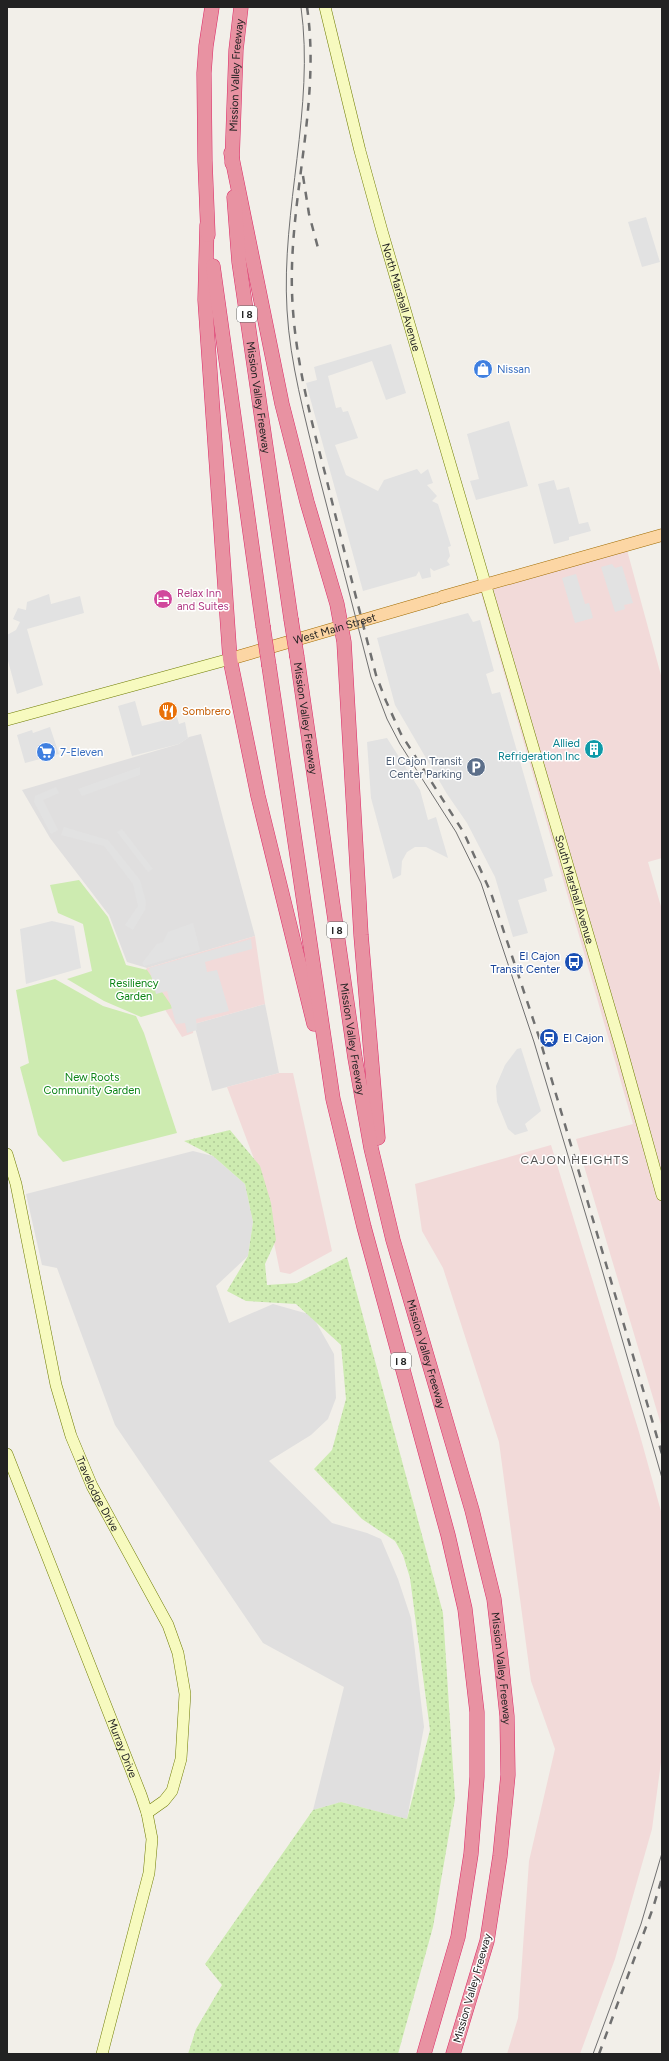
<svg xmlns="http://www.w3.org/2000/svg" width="669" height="2061" font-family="Figtree,sans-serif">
<defs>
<pattern id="grass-dots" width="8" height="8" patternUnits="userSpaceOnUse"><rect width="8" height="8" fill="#cdebb0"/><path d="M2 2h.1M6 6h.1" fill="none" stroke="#b0c997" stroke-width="1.8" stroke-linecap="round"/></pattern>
</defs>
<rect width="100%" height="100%" fill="#f2efe9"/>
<!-- residential -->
<path fill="#e0dfdf" d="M201 734 224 822 255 936 147 968 127 962 109 915 50 838 22 790 179 744 189 737Z
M265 1004 279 1073 212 1091 194 1024Z
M193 1151 213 1156 245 1184 253 1222 248 1256 216 1286 229 1323 273 1304 312 1315 334 1354 336 1398 328 1419 311 1435 269 1461 332 1523 367 1533 381 1539 398 1579 411 1618 424 1727 407 1819 341 1802 313 1810 344 1687 263 1643 115 1425 57 1268 42 1265 26 1194Z"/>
<!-- commercial -->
<path fill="#f2dad9" d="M627 550 662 679V858L648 862 662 910V1428L576 1139 633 1124 481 593Z
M255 936 265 1004 194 1024 193 1033 182 1037 143 974 147 968Z
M279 1073H293L332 1251 290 1274 280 1272 260 1175 227 1087Z
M551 1145 639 1432 662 1515V1755L652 1829 615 1959 580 2054H507L518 2018 529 1861 555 1749 531 1681 499 1442 443 1268 422 1231 415 1184Z"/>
<!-- grass -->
<path fill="url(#grass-dots)" d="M230 1130 260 1166 271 1203 276 1240 265 1264 267 1285 297 1283 347 1257 443 1613 455 1799 433 1927 398 2054H188L196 2029 222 1985 205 1964 313 1810 341 1802 407 1819 430 1730 410 1578 403 1555 395 1541 362 1519 314 1469 332 1450 346 1399 341 1345 296 1304 246 1301 227 1291 248 1256 253 1222 245 1184 213 1156 184 1141Z"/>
<!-- garden -->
<path fill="#cdebb0" d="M79 880 108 917 126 965 147 970 173 1008 141 1017 104 1001 67 979 92 971 83 924 58 913 50 885Z
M55 979 103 1006 136 1016 144 1033 177 1133 63 1162 38 1135 20 1067 29 1063 16 990Z"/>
<!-- parking -->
<path fill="#e2e2e2" d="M646 217 660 262 642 267 628 222Z
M391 344 406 393 386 400 372 361 328 376 336 408 341 407 343 412 348 411 358 438 335 445 346 475 378 491 384 480 417 469 421 474 428 469 433 483 427 485 437 496 432 501 438 504 451 546 448 547 450 556 447 561 450 565 434 571 430 568 431 577 422 579 419 571 416 576 363 591 306 383 317 380 314 367Z
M509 421 528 486 476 500 470 481 479 479 467 434Z
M554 480 557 490 569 487 579 524 588 522 591 531 569 537V540L554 544 538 484Z
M612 564 615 568 622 566 633 603 624 605 625 609 615 612 601 567Z
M576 574 585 604 589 603 593 618 575 623 562 578Z
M49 594 51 604 80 596 84 613 27 629 43 685 17 694 7 657V635L16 630 20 622 13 619 18 608 26 610 27 602Z
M468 613 473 622 480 620 494 671 486 674 492 694 500 692 553 876 544 879 547 891 518 900 528 933 513 937 495 877 467 823 447 794 395 705 377 638Z
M135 701 142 726 177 717 179 724 185 722 188 738 179 744 132 756 118 706Z
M50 727 59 754 25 763 17 735 32 730 33 733Z
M387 738 420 790 428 820 436 817 448 858 426 847H415L407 852 402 861 401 875 393 879 371 798 367 742Z
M140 767V775L82 796 78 789Z
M56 787 59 793 43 800 58 830 51 834 34 802 35 796Z
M64 827 108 840 140 880 146 902 145 910 133 930 125 925 138 906 133 884 104 846 61 835Z
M122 829 153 869 148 872 117 832Z
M52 921 74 926 81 968 26 984 20 929Z
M193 923 200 950 144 966 142 963 157 944 163 942 168 932Z
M251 939 252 949 205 962 207 972 217 970 229 1011 196 1019 197 1030 187 1033 185 1023 176 1024 167 991 156 994 149 968Z
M521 1048 541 1111 525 1124 528 1131 515 1135 508 1129 497 1102 496 1086 505 1065 517 1049Z"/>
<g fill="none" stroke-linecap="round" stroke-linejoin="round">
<!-- secondary casing -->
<g stroke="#707d05" stroke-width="12">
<g id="secondary">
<path id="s1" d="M325 7 360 151 382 231 620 1044 662 1195"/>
<path d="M7 720 230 659"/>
<path id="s2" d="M7 1154 16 1184 56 1385 71 1436 92 1486 168 1625 178 1653 185 1694 181 1759 172 1791 164 1801 147 1813"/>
<path id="s3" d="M7 1454 141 1795 147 1813 152 1839 149 1873 102 2054"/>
</g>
</g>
<!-- primary casing -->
<g stroke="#a06b00" stroke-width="13">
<g id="primary">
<path d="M442 597 662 535"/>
<path id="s4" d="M230 659 436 599"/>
</g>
</g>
<!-- highway casing -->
<g stroke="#dc2a67" stroke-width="15">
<g id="highway">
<path d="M231 153 282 404 307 502 337 604 344 642 361 935 378 1138"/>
<path id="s5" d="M232 163 236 50 241 7"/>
<path id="s6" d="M234 197 239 262 291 619"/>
<path d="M207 225 205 300 230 659 258 796 314 1024"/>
<path d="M208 235 205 161 204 73 206 46 212 7"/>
<path d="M213 266 263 626"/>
<path id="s7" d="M297 657 355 1058 371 1148 393 1240 472 1510 494 1599 501 1659 507 1716 508 1775 500 1856 487 1941 453 2054"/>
<path d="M269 666 333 1099 364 1227 448 1535 465 1609 477 1712V1777L471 1854 458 1937 424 2054"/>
</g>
</g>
<!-- secondary -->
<use href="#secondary" stroke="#f7fabf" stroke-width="11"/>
<!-- primary -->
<use href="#primary" stroke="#fcd6a4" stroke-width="12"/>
<!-- highway -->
<use href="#highway" stroke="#e892a2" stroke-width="14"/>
<!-- tram -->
<path stroke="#707070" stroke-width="1" d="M301 7C315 108 281 209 287 310 290 364 305 416 317 468 335 538 353 607 371 677L387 719 400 744 456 832 481 883 534 1042 599 1259 662 1478
M593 2054 641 1924 662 1853"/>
<!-- rail -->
<path stroke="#707070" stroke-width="2.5" stroke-dasharray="8 8" stroke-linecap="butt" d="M307 7C321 102 289 197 292 292 294 355 310 416 326 477 342 543 359 609 376 675L386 701 401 734 464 833 491 893 540 1040 662 1454
M303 176 309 214 318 248
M599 2054 653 1908 662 1878"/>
<!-- highway-bridge casing -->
<g stroke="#dc2a67" stroke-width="15" stroke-linecap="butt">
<path id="highway-bridge" d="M291 619 297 657
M263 626 269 666"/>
</g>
<!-- highway-bridge -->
<use href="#highway-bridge" stroke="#e892a2" stroke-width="14"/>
</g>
<!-- icons -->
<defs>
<g id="shop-disc" transform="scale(1)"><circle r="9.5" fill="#3f7fe0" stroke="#fff"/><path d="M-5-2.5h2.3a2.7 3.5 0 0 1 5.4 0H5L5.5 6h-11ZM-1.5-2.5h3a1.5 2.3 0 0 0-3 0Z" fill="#fff"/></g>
<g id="hotel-disc" transform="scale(1)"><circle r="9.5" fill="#d1479c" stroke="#fff"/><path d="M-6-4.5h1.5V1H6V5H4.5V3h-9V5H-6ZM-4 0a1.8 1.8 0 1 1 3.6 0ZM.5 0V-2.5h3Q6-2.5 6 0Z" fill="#fff"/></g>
<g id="restaurant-disc" transform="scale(1)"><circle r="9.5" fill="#e8710a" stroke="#fff"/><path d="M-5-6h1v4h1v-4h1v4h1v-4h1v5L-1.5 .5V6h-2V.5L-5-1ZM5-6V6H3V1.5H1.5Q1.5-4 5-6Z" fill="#fff"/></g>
<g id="building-disc" transform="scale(1)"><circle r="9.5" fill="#0f9aa8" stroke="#fff"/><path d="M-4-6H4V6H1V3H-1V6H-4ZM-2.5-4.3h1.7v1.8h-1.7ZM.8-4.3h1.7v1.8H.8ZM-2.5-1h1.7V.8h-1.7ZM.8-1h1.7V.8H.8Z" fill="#fff"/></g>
<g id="supermarket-disc" transform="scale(1)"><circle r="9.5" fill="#3f7fe0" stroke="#fff"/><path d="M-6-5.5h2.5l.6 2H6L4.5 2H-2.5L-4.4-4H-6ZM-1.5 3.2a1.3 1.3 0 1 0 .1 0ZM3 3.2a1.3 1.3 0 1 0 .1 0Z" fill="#fff"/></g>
<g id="parking-disc" transform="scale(1)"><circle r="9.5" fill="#5c6f8a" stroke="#fff"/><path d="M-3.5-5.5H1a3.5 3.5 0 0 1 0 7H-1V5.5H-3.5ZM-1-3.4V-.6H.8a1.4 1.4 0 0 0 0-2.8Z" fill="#fff"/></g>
<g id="bus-disc" transform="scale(1)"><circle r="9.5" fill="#1a4fb4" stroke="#fff"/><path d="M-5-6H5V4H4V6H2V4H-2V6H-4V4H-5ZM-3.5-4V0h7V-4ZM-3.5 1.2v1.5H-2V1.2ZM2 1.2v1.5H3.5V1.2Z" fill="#fff"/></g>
<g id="station-disc" transform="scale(1)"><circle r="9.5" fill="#1a4fb4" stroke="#fff"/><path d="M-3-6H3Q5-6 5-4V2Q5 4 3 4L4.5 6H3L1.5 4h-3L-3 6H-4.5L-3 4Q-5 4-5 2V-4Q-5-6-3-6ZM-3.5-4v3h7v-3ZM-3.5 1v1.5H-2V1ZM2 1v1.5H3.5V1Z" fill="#fff"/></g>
</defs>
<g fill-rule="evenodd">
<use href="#shop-disc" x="483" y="369"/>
<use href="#hotel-disc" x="163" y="599"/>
<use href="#restaurant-disc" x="168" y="711"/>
<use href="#building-disc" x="594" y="749"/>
<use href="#supermarket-disc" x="46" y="752"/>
<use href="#parking-disc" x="476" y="767"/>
<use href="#bus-disc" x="574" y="962"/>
<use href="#station-disc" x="549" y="1038"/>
</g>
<g text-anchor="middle" stroke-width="3" stroke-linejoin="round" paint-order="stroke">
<!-- shield labels -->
<g fill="#fff" stroke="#646464" stroke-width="1">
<rect x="237" y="306" width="20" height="16" rx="3"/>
<rect x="327" y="922" width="20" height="16" rx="3"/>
<rect x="391" y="1353" width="20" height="16" rx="3"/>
</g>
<g font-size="10" font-weight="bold" fill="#222">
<text x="247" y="318">I 8</text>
<text x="337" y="934">I 8</text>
<text x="401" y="1365">I 8</text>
</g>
<!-- street labels -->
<g font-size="11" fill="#222" stroke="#fff">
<text dy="4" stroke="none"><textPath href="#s5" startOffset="88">Mission Valley Freeway</textPath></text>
<text dy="4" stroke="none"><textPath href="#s1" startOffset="300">North Marshall Avenue</textPath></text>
<text dy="4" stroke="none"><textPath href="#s6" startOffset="202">Mission Valley Freeway</textPath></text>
<text dy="4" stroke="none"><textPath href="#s4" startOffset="109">West Main Street</textPath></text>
<text dy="4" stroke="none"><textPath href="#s7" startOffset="62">Mission Valley Freeway</textPath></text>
<text dy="4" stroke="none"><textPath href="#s1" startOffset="917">South Marshall Avenue</textPath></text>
<text dy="4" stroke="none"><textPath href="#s7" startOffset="386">Mission Valley Freeway</textPath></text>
<text dy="4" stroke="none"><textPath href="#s7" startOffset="710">Mission Valley Freeway</textPath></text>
<text dy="4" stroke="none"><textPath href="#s2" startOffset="353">Travelodge Drive</textPath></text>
<text dy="4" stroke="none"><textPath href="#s7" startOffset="1034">Mission Valley Freeway</textPath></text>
<text dy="4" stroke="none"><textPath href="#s3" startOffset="316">Murray Drive</textPath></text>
<text transform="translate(472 1988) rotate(-74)" y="4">Mission Valley Freeway</text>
</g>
<!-- shop labels -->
<g font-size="11" fill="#366cbe" stroke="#fff" text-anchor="start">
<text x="497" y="373">Nissan</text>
<text x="60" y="756">7-Eleven</text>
</g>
<!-- hotel labels -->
<g font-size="11" fill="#b23c85" stroke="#fff" text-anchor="start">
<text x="177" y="597">Relax Inn<tspan x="177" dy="13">and Suites</tspan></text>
</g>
<!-- food labels -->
<g font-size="11" fill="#c56008" stroke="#fff" text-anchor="start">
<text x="182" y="715">Sombrero</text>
</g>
<!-- culture labels -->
<g font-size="11" fill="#0d838f" stroke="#fff" text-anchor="end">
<text x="580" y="747">Allied<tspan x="580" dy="13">Refrigeration Inc</tspan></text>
</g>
<!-- service labels -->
<g font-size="11" fill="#4e5e75" stroke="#fff" text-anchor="end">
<text x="462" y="765">El Cajon Transit<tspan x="462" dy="13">Center Parking</tspan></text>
</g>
<!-- transit labels -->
<g font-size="11" fill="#164399" stroke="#fff" text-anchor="end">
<text x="560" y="960">El Cajon<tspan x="560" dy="13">Transit Center</tspan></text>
<text x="563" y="1042" text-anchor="start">El Cajon</text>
</g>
<!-- park labels -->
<g font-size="11" fill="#0c8416" stroke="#fff">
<text x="134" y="987">Resiliency<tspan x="134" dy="13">Garden</tspan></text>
<text x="92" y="1081">New Roots<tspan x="92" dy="13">Community Garden</tspan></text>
</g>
<!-- neighbourhood labels -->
<g font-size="12" letter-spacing="1" fill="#555" stroke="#fff">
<text x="575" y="1164">CAJON HEIGHTS</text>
</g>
</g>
<!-- border -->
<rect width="669" height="2061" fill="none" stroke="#222222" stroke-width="16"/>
</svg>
